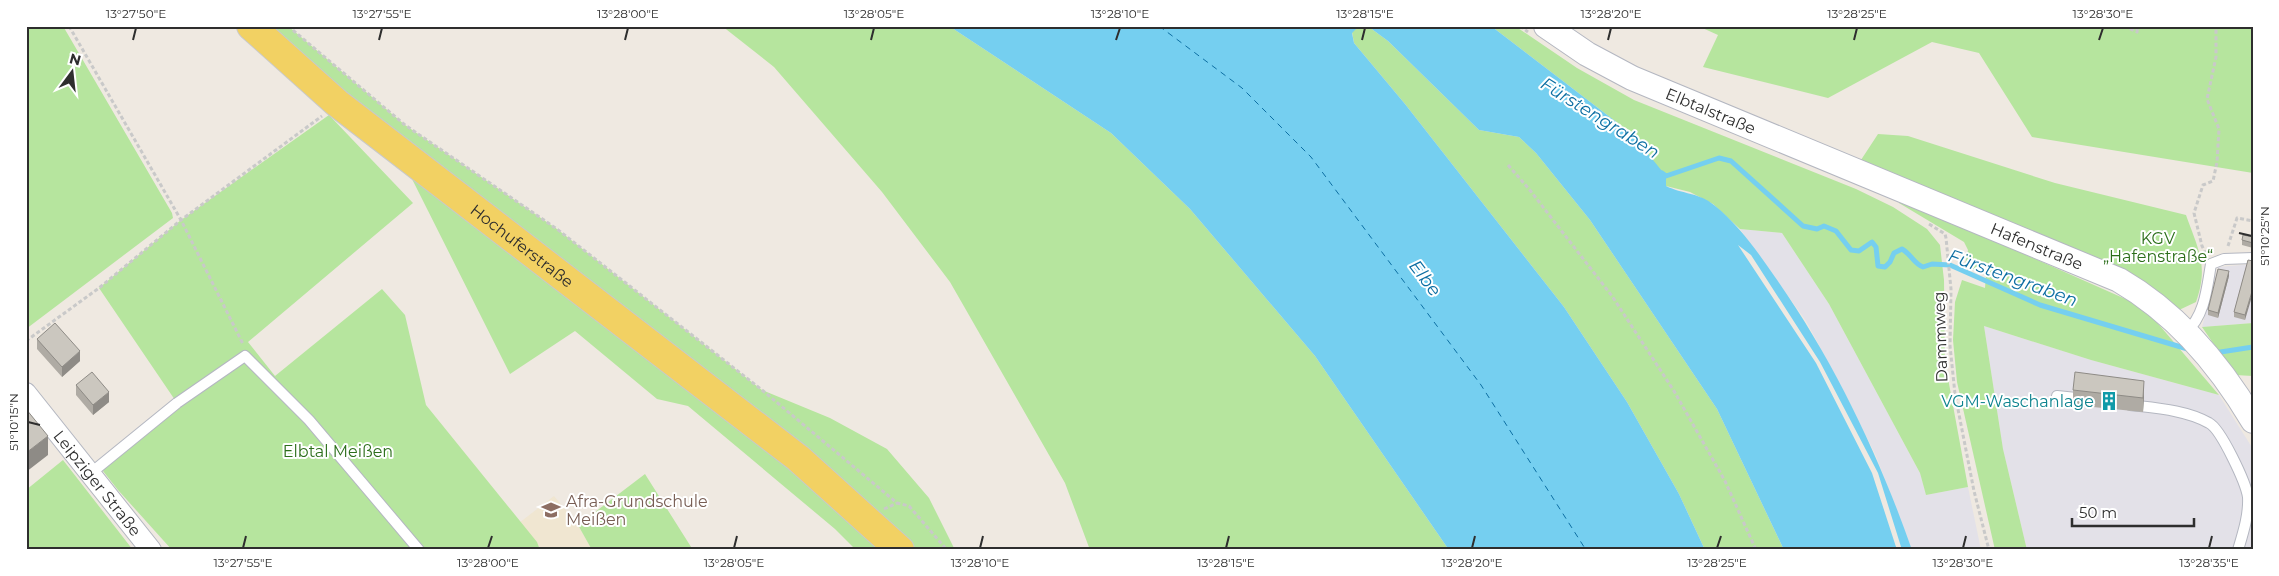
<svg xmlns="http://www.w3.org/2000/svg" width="2279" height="576" font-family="Montserrat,sans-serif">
<rect width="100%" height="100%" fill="#efe9e1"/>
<!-- industrial -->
<path fill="#e3e1e8" d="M1740 229 1782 233 1829 304 1920 473 1926 495 1968 487 1981 550H1912L1876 456 1848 399 1806 321Z
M2253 264V323L2202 327 2218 267Z
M1984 326 2091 360 2219 395 2253 449V550H2027L2003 449Z"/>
<!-- education -->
<path fill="#f0e6d1" d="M554 496 578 525 592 550H540L536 542 519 523Z"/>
<!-- green -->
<path fill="#b6e59e" d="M26 26H63L172 213 173 218 26 329Z
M268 26H288L405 125 557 229 762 390 830 418 887 449 929 498 955 550H915L883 521 364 111Z
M722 26H949L1111 133 1190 209 1315 356 1449 550H1090L1065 483 950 282 882 192 774 67Z
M1359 26 1369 27 1388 41 1479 130 1519 137 1536 153 1590 220 1717 409 1784 550H1705L1679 494 1627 402 1564 307 1405 104 1354 43 1352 32Z
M1491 26H1515L1577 68 1634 100 1856 189 1893 207 1927 229 1940 245 1944 280 1945 362 1968 487 1926 495 1920 473 1829 304 1782 233 1740 229 1713 204 1690 192 1666 186 1632 134Z
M1698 26H2253V173L2032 137 1979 53 1932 42 1828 98 1703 67 1718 35Z
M329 115 413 203 248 342 275 376 382 289 405 315 426 405 537 542 540 550H303L301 547 297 550H172L118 490 103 471 105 466 177 403 99 288 181 220Z
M1878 134 1908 136 2055 183 2186 215C2198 249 2209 266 2196 302L2179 310 1859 163Z
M409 173 857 518 885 550H856L835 529 688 406 657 399 575 331 510 374Z
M1900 199 2130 301 2149 313 2219 395 2091 360 1984 326 2003 449 2027 550H1995L1957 382 1953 340 1955 302 1962 280 1985 288 1986 275 1965 265 1968 250 1964 242 1899 203Z
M2253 323V376L2235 375 2202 327Z
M63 460 133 550H26V490Z
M645 474 693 550H592L578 525Z"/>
<!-- water -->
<path fill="#75cff0" d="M949 26H1359L1352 33 1354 43 1405 104 1564 307 1627 402 1679 494 1705 550H1449L1315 356 1190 209 1111 133Z
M1361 26H1491L1632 134 1666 176V186C1682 194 1700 193 1714 205 1739 225 1757 251 1775 277 1834 361 1878 453 1912 550H1784L1717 409 1590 220 1536 153 1519 137 1479 130 1388 41 1369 27Z"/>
<!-- pier -->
<path fill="#efe9e1" d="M1738 245 1751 255 1820 362 1878 473 1902 550H1897L1872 473 1816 363Z"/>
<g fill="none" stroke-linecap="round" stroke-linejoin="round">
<!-- stream -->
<path stroke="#75cff0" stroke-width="5" d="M1662 173 1666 176 1719 158 1731 161 1803 226 1817 229 1824 226 1836 231 1851 250 1859 251 1872 242 1876 247 1878 266 1885 267 1890 262 1894 253 1902 249C1911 254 1914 264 1923 267L1932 264 1950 265 2040 305 2191 350
M2214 353 2253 347"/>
<!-- ferry -->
<path stroke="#0d6fa3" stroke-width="1" stroke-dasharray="6 5" stroke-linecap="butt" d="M1159 26 1242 88 1311 157 1481 385 1586 550"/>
<!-- service casing -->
<g stroke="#b4b7c1" stroke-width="12">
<path id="service" d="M2186 332C2205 316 2207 287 2211 264L2224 259 2253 258
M2057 396 2086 399
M2130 405C2155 408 2187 410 2209 423 2221 429 2246 483 2248 497 2249 515 2243 533 2238 550
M91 473 177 403 245 356 309 420 419 550"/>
</g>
<!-- minor casing -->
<g stroke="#b4b7c1" stroke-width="22">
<g id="minor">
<path id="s1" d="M26 393 151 550"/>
</g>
</g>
<!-- tertiary casing -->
<g stroke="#b4b7c1" stroke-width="26">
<g id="tertiary">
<path id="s2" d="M1546 26 1587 54 1632 78 2119 280C2176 313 2220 365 2253 421"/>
</g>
</g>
<!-- primary casing -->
<g stroke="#c9c9c9" stroke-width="30">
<g id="primary">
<path id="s3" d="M251 26 337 103 798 458 900 550"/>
</g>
</g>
<!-- path -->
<path stroke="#c9c9c9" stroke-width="3" stroke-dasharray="4 2.5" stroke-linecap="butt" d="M69 26 181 220 243 344
M288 26 405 125 557 229 762 390 897 503 909 506 947 550
M1520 26 1528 32
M2124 26 2137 32 2138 26
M1508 165 1529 189 1612 296 1674 391 1725 481 1756 550
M1929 224 1945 234 1946 238 1951 289 1950 346 1955 394 1974 491 1989 550
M2228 246 2237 218 2253 221
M2206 254 2202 246 2194 213 2203 185 2213 181 2217 162 2219 129 2207 99 2216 57V26
M26 341 99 288 181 220 322 116
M884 509 897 503"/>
<!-- service -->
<use href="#service" stroke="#fff" stroke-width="10"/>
<!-- minor -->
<use href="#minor" stroke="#fff" stroke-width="20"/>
<!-- tertiary -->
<use href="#tertiary" stroke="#fff" stroke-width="24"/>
<!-- primary -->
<use href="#primary" stroke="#f2d163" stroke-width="28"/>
</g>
<!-- wall -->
<path fill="#afaba4" d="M2253 237V248L2242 245V240Z
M2248 260 2245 320 2234 317V312Z
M2229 276 2218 318 2208 315V310Z
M37 339 80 361 62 377 37 349Z
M76 385 109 402 93 415 76 395Z
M2073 390 2144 396 2143 412 2073 405Z"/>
<!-- shaded-wall -->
<path fill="#8e8b86" d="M2229 271V276L2218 318V313Z
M2253 288V293L2245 320V315Z
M80 351V361L62 377V367Z
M2144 381V396L2143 412V398Z
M109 392V402L93 415V405Z
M48 436V455L26 472V453Z"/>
<!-- building -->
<path fill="#cbc7bf" stroke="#8e8b86" d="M2243 235 2253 237V243L2242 240Z
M2248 260 2253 261V288L2245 315 2234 312Z
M2218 269 2229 271 2218 313 2208 310Z
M55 323 80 351 62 367 37 339Z
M92 372 109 392 93 405 76 385Z
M2075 372 2144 381 2143 398 2073 390Z
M26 409 48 436 26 453Z"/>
<!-- ticks -->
<path fill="none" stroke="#2e2e2e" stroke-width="2" d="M133 40 136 28M379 40 382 28M625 40 628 28M871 40 874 28M1116 40 1120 28M1362 40 1365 28M1608 40 1611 28M1854 40 1857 28M2099 40 2103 28M2239 233 2252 236M28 422 40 425M243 548 246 536M488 548 492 536M734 548 737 536M980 548 983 536M1226 548 1229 536M1472 548 1475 536M1717 548 1721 536M1963 548 1966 536M2209 548 2212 536"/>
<!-- icons -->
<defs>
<g id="building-bare" transform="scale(1.5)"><path d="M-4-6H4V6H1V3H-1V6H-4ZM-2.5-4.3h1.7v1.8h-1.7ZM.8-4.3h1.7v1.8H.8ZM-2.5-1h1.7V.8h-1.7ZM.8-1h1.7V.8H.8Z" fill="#0f9aa8" stroke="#fff" stroke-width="2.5" paint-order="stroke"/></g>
<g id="school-bare" transform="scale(1.5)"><path d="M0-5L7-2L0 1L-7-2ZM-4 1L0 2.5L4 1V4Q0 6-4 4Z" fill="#8d6e63" stroke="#fff" stroke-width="2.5" paint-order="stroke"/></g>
</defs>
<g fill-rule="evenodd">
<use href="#building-bare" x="2109" y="401"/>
<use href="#school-bare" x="551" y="510"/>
</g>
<g text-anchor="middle" stroke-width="4" stroke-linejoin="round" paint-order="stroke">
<!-- street labels -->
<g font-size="16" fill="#2e2e2e" stroke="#fff">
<text dy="6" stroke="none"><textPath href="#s2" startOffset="186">Elbtalstraße</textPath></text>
<text dy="6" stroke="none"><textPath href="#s2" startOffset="539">Hafenstraße</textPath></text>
<text dy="6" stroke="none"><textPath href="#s3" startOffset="349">Hochuferstraße</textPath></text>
<text transform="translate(1940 337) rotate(-92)" y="6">Dammweg</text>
<text dy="6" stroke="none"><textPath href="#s1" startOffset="115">Leipziger Straße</textPath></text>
</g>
<!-- park labels -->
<g font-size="16" fill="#2c6e1b" stroke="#fff">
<text x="2158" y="244">KGV<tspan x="2158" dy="18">„Hafenstraße“</tspan></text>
<text x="338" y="457">Elbtal Meißen</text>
</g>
<!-- culture labels -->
<g font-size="16" fill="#0d838f" stroke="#fff" text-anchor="end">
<text x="2094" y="407">VGM-Waschanlage</text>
</g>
<!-- education labels -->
<g font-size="16" fill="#785e54" stroke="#fff" text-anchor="start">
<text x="566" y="507">Afra-Grundschule<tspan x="566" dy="18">Meißen</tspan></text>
</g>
<!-- water labels -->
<g font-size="18" font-style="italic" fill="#0d6fa3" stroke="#fff">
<text transform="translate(1600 118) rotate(32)" y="6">Fürstengraben</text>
<text transform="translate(1425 278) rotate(53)" y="6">Elbe</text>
<text transform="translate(2013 278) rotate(20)" y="6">Fürstengraben</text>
</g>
</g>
<!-- border -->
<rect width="2279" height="576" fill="none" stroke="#ffffff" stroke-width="55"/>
<!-- north arrow -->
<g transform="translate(72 72) rotate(15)" stroke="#ffffff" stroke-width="4" paint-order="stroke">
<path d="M0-4L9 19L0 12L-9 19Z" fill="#2e2e2e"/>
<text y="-8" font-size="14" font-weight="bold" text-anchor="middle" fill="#2e2e2e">N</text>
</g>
<!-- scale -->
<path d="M2072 518v8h122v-8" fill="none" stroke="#2e2e2e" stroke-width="2.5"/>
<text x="2079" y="518" font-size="15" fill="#2e2e2e" stroke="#ffffff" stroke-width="4" paint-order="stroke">50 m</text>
<rect x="28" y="28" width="2224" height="520" fill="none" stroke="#2e2e2e" stroke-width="2"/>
<g font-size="12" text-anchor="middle" fill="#2e2e2e">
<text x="136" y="18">13°27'50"E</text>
<text x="382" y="18">13°27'55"E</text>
<text x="628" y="18">13°28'00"E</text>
<text x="874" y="18">13°28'05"E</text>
<text x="1120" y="18">13°28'10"E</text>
<text x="1365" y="18">13°28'15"E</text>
<text x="1611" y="18">13°28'20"E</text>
<text x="1857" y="18">13°28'25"E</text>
<text x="2103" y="18">13°28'30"E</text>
<text transform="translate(2265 236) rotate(-90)" y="4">51°10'25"N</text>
<text transform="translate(14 422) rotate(-90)" y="4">51°10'15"N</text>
<text x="243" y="567">13°27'55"E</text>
<text x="488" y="567">13°28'00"E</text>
<text x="734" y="567">13°28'05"E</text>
<text x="980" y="567">13°28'10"E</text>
<text x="1226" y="567">13°28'15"E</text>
<text x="1472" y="567">13°28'20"E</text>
<text x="1717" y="567">13°28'25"E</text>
<text x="1963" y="567">13°28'30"E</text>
<text x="2209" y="567">13°28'35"E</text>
</g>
</svg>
